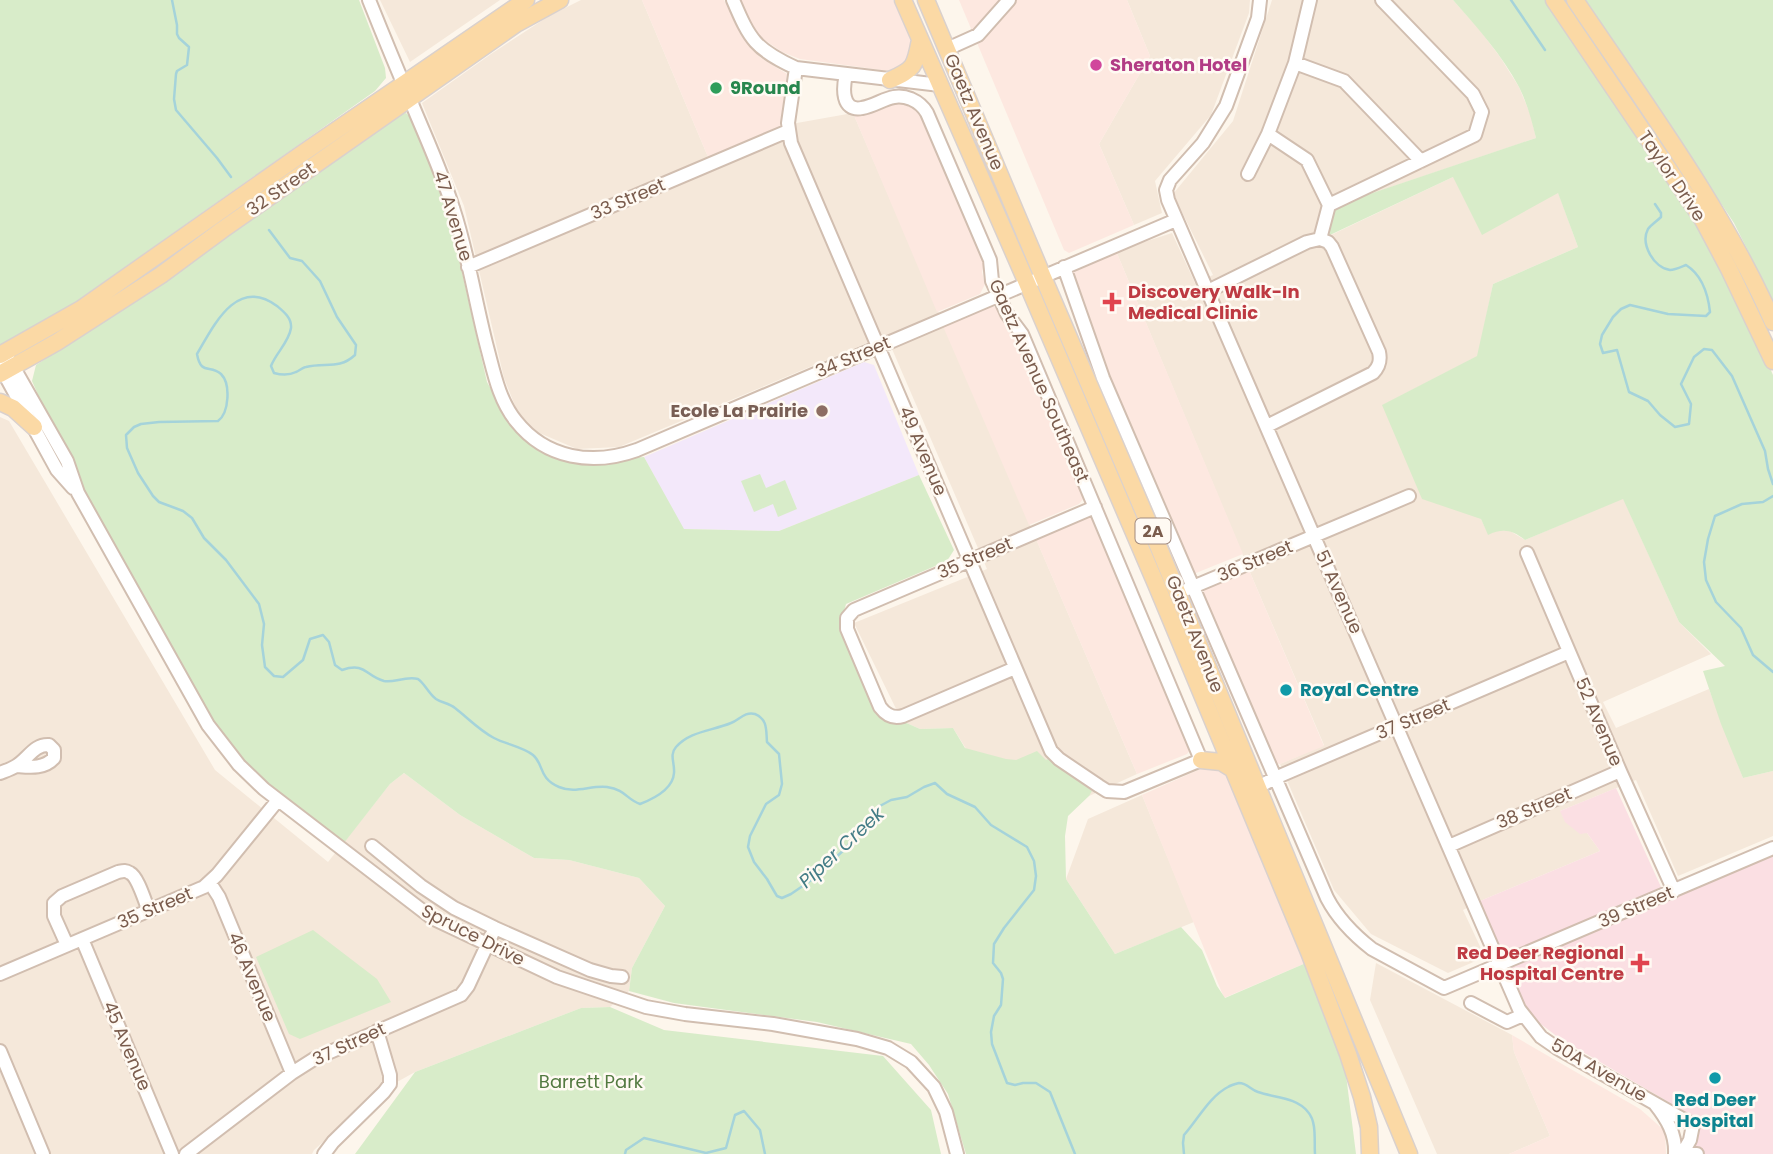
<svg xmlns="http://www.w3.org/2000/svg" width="1773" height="1154" font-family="Poppins,sans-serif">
<rect width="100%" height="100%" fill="#fdf6ec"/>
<!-- residential -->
<path fill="#f5e8da" d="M380 0H500L410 62Z
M581 0H642L708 157 780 126 853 113 1137 774 1089 796 1057 770 1002 767 968 752 953 728 920 729 902 721 854 623 987 569 886 335 619 447 577 449 523 426 504 378 464 206 422 103 491 54 549 16Z
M1127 0H1250L1249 13 1211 115 1155 181 1162 213 1134 225 1099 144 1150 56Z
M1272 0H1453L1479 29 1500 57 1519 87 1531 116 1536 138 1332 207 1327 232 1331 235 1453 177 1558 192 1578 247 1493 284 1478 356 1383 405 1481 519 1488 534 1499 530 1510 531 1525 540 1623 498 1679 622 1711 654 1603 702 1616 728 1709 689 1743 778 1773 771V836L1678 876 1636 780 1560 811 1587 833 1600 851 1480 901 1463 910 1485 957 1448 973 1371 934 1334 890 1280 764 1324 745 1249 570 1116 251 1172 233 1195 283 1213 275 1173 194 1233 121Z
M0 417 9 421 215 770 328 862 390 784 404 773 460 815 534 858 569 860 639 878 665 906 632 968 629 991 610 1007 581 1008 415 1072 379 1092 314 1150 312 1154H0Z
M1142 795 1194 922 1115 954 1066 879 1088 819Z
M1376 963 1512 1035 1514 1052 1550 1136 1509 1154H1437L1370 1000Z"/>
<!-- commercial -->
<path fill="#fde8e0" d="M642 0H724L741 35 752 49 761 58 787 74 780 126 708 157Z
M739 0H893L915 50 910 60 896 72 800 59 782 52 760 37 749 24Z
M959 0H1127L1150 56 1099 144 1134 225 1069 253 1064 250Z
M881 100 909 102 917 109 922 116 984 264 982 272 985 284 980 294 937 312 853 113Z
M1116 251 1243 554 1196 573H1193L1106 378 1072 274 1074 270Z
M990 305 997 308 1002 317 1013 328 1084 498 1079 504 1029 525 942 324Z
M1085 516 1090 517 1095 522 1191 749 1187 754 1137 774 1035 537Z
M1249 570 1324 746 1280 764 1273 763 1201 595 1206 588Z
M1213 766 1227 774 1306 963 1224 998 1142 795 1205 767Z
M1512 1035 1640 1109 1665 1131 1666 1154H1509L1550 1136 1514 1052Z"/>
<!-- education -->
<path fill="#f3e8fa" d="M864 362 874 365 919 475 779 531 683 529 644 457Z"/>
<!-- medical -->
<path fill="#fbdfe3" d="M1616 788 1666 898 1773 854V1154H1687L1701 1121 1559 1038 1537 1021 1529 1012 1513 980 1480 901 1600 851 1587 833 1580 834 1565 822 1560 811Z"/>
<!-- green -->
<path fill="#d8ecc9" d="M0 0H359L385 68 386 78 375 91 64 310 0 345Z
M1453 0H1548L1657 161 1709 243 1755 334 1773 375V771L1743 778 1721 724 1703 671 1725 666 1679 622 1623 499 1525 540C1512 530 1503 528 1488 535L1481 519 1422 499 1382 405 1477 356 1493 284 1578 247 1558 193 1482 235 1453 177 1330 235 1327 232 1331 207 1536 138C1532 121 1527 103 1519 87 1502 55 1477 27 1453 0Z
M1586 0H1773V301L1734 223Z
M406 113 413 120 448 211 487 382 504 413 525 441 547 454 570 462 644 457 684 529 779 531 919 475 954 550 947 561 846 604 839 629 871 703 886 718 902 721 920 729 953 728 965 748 1006 759 1016 760 1037 751 1046 760 1048 759 1092 791 1089 796 1068 816 1065 836 1066 879 1115 954 1181 927 1202 950 1217 986 1225 998 1306 963 1346 1075 1356 1154H966L948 1094 929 1065 911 1044 817 1022 674 1003 629 991 632 968 665 906 639 878 569 860 534 858 460 815 404 773 390 784 340 848 231 756 67 461 32 381 36 365 162 282 398 115Z
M760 474 766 488 785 480 797 509 778 517 773 504 754 512 741 481Z
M313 930 377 979 391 1002 300 1039 289 1034 256 957Z
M610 1007 664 1030 883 1056 931 1110 941 1154H355L415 1072 581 1008Z"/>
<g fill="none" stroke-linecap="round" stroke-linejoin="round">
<!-- stream -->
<path stroke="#a5d3da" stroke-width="2.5" d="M172 0 177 25V34L179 38 189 47 187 65 177 71 176 74 174 99 176 110 217 158 231 177
M1511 0 1545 50
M1655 204 1661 213V217C1657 221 1651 225 1648 229 1640 244 1654 268 1670 270 1675 270 1681 267 1686 265 1702 275 1708 294 1710 312L1706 316 1668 314 1630 305 1621 309 1613 317 1602 335 1600 344 1603 353 1617 350 1629 392 1648 401 1660 415 1675 427 1689 424 1691 404 1681 384 1694 357 1704 349 1712 350 1732 376 1765 451 1768 469 1773 484
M269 230 290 258 302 261 320 281 337 317 356 345 355 355C339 370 325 362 306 367 303 367 299 371 296 372 290 375 281 375 274 373L271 366C276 353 289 342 291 328 292 318 283 311 277 306 237 276 214 325 197 354 201 376 210 364 221 374 231 384 229 413 218 421L159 422 141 424 134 427 126 435 127 448 138 473 153 496 159 502 183 511 192 518 204 538 226 560 259 604 264 624 262 645 265 667 274 676 283 677 303 660 310 639 323 635 329 642 335 665 342 670C366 662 365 676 384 681 394 683 405 676 418 679 425 684 429 694 436 699 442 703 449 703 455 708 468 718 479 730 494 738 505 744 523 747 533 755 544 764 538 778 559 787 575 794 591 785 607 787 626 790 626 799 640 804 653 799 673 789 674 773 675 763 669 755 676 747 690 731 712 731 731 723 739 720 745 711 755 714 768 719 766 731 767 742L779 754 782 784 779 795 766 804 750 836 748 847 754 862 767 879 774 891 777 896 782 898 791 894 810 881 846 848 878 807 891 800 907 797 924 787 935 783 947 794 975 807 991 825 1027 847 1034 861 1036 876 1034 890 1004 928 994 944 993 963 1001 973 1003 979 1001 1005 994 1016 991 1032 992 1044 1007 1083 1015 1085 1023 1083H1036L1050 1092 1075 1154
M1773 496 1763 502 1742 504 1715 516 1708 539 1704 562 1706 580 1716 602 1741 628 1753 655 1773 672
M625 1154 626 1150 644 1138 706 1153 726 1148 735 1115 744 1111 760 1130 765 1154
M1184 1154 1183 1143 1184 1135C1198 1119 1210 1096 1228 1087 1231 1085 1235 1084 1239 1083 1247 1083 1251 1090 1258 1092 1275 1098 1296 1097 1308 1112 1317 1122 1314 1141 1315 1154"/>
<!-- minor casing -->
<g stroke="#d1beb0" stroke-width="16">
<path id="minor" d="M369 0C383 35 397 69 412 104 426 138 442 172 453 208 468 253 475 301 487 347 494 373 499 400 516 421 546 459 593 466 637 450L1176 220
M733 0C750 40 755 49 796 68L940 85
M1260 0 1258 18 1226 106 1203 143 1170 180 1166 190 1168 200 1519 1009 1541 1037 1557 1048 1693 1125 1690 1140 1682 1154
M947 49 978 35 1009 0
M1295 63 1344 81 1421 161
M796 68 788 123 791 143 1051 751 1059 759 1099 786 1107 791 1124 792 1201 760 1022 334 1007 314 992 281 990 260 927 113C923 106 918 102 911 99 891 91 880 105 862 108 841 112 843 87 846 75
M1268 134 1307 160 1329 205 1320 239
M1248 174 1268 134 1295 63 1310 0
M1329 205 1475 135 1482 112 1473 94 1382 0
M468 267 788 131
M1064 267 1103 378 1327 898C1338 919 1354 935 1372 949L1444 988 1773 848
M1208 291 1307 242 1320 239
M10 361 67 461 78 493 208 725 239 765 264 789 432 918 557 977 646 1007 685 1014 773 1024 857 1039 888 1048 911 1062 934 1087 946 1112 957 1154
M0 366 57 470 73 488
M1267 426 1373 373C1379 367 1381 361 1379 352L1332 247 1328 242 1320 239
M1527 553 1620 771 1674 891
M1188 589 1409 496
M1015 668 903 716C893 719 886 715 880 707L847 629V618L854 610 1095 507
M0 773C5 771 11 769 16 766 28 759 34 744 49 745L54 750V758C44 769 30 767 17 766
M1258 787 1275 778 1569 652
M372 846 421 886 454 908 495 928 590 970 611 976 622 977
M1449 846 1620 771
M210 883 219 897 292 1073
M82 939 172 1154
M67 945 54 916V903L62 896 118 872C123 871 125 870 130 873 138 877 145 902 149 911
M0 974 204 887 217 875 278 800
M1471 1003 1507 1022 1523 1015
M0 1051 43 1154
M1655 1104C1667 1119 1676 1134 1675 1154
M186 1154 292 1073 314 1059 461 995 468 986 495 928
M324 1154 333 1142 384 1092 390 1084V1075L377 1031
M1689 1154H1697"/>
</g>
<!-- major casing -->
<g stroke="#dad1cd" stroke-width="19">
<path id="major" d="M903 0 1027 283 1156 584 1309 952 1348 1054 1362 1097 1369 1127 1370 1154
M926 0 1043 277 1152 531 1409 1154
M1554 0 1703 220 1729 269 1773 361
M1575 0C1645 104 1722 207 1773 322
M890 80C915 69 915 66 920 40
M0 355 81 309 303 153 526 0
M0 374 57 342 161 275 222 230 516 24 560 0
M0 402 13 408 34 427
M1201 760 1221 762 1234 770"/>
</g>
<!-- minor -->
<use href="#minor" stroke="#fff" stroke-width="12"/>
<!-- major -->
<use href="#major" stroke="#fbd9a5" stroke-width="16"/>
</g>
<!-- markers -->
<circle fill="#d1479c" stroke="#fffaf3" stroke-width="2.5" cx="1096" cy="65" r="7"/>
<circle fill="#2e9e5b" stroke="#fffaf3" stroke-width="2.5" cx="716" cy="88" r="7"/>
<g fill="#e0444e" stroke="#fffaf3" stroke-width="2.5">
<path d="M1108.5 291.5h7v7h7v7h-7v7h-7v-7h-7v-7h7z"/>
<path d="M1636.5 952.5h7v7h7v7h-7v7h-7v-7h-7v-7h7z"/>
</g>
<circle fill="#8d6e63" stroke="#fffaf3" stroke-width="2.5" cx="822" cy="411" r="7"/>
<g fill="#0f9aa8" stroke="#fffaf3" stroke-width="2.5">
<circle cx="1286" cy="690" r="7"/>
<circle cx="1715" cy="1078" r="7"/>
</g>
<g text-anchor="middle" stroke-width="5" stroke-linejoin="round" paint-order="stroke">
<!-- shield labels -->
<rect fill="#fffaf3" stroke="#a28b7f" stroke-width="2" x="1135.5" y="518.5" width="35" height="25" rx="5"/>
<g font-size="16" font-weight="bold" fill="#7a5c4d">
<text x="1153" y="537">2A</text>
</g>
<!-- hotel labels -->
<g font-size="18" font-weight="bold" fill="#b23c85" stroke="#fffaf3" text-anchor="start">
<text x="1110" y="71">Sheraton Hotel</text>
</g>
<!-- leisure labels -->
<g font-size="18" font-weight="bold" fill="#27864d" stroke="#fffaf3" text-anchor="start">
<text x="730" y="94">9Round</text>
</g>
<!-- street labels -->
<g font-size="18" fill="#7a5c4d" stroke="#fffaf3">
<text transform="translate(974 112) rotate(67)" y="6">Gaetz Avenue</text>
<text transform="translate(1672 176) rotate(56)" y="6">Taylor Drive</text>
<text transform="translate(281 189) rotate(-35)" y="6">32 Street</text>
<text transform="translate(628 199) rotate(-23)" y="6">33 Street</text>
<text transform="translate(453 216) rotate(73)" y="6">47 Avenue</text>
<text transform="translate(853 357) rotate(-23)" y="6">34 Street</text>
<text transform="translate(1039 381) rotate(66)" y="6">Gaetz Avenue Southeast</text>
<text transform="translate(923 451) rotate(67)" y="6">49 Avenue</text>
<text transform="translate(975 558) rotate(-23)" y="6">35 Street</text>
<text transform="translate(1255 561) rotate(-23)" y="6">36 Street</text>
<text transform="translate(1339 592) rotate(66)" y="6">51 Avenue</text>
<text transform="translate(1195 634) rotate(68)" y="6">Gaetz Avenue</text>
<text transform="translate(1413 719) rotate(-23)" y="6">37 Street</text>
<text transform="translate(1599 722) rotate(67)" y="6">52 Avenue</text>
<text transform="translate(1534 808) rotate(-23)" y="6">38 Street</text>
<text transform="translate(1636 907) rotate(-23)" y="6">39 Street</text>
<text transform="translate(155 908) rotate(-23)" y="6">35 Street</text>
<text transform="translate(473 935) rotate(27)" y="6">Spruce Drive</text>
<text transform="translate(252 977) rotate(67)" y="6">46 Avenue</text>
<text transform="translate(349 1044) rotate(-25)" y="6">37 Street</text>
<text transform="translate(127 1046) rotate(67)" y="6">45 Avenue</text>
<text transform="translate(1599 1070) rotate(30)" y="6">50A Avenue</text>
</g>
<!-- health labels -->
<g font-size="18" font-weight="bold" fill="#be3a42" stroke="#fffaf3" text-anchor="start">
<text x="1128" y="298">Discovery Walk-In<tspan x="1128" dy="21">Medical Clinic</tspan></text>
<text x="1624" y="959" text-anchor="end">Red Deer Regional<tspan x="1624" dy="21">Hospital Centre</tspan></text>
</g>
<!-- education labels -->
<g font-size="18" font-weight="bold" fill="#785e54" stroke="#fffaf3" text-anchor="end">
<text x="808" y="417">Ecole La Prairie</text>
</g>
<!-- culture labels -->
<g font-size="18" font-weight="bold" fill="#0d838f" stroke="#fffaf3" text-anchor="start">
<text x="1300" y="696">Royal Centre</text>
<text x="1715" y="1106" text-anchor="middle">Red Deer<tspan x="1715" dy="21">Hospital</tspan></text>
</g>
<!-- park labels -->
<g font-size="18" fill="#537a41" stroke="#fffaf3">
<text x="591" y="1088">Barrett Park</text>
</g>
<!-- water labels -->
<g font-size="19" font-style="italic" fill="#437c86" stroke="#fffaf3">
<text transform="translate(841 847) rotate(-43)" y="7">Piper Creek</text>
</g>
</g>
</svg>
